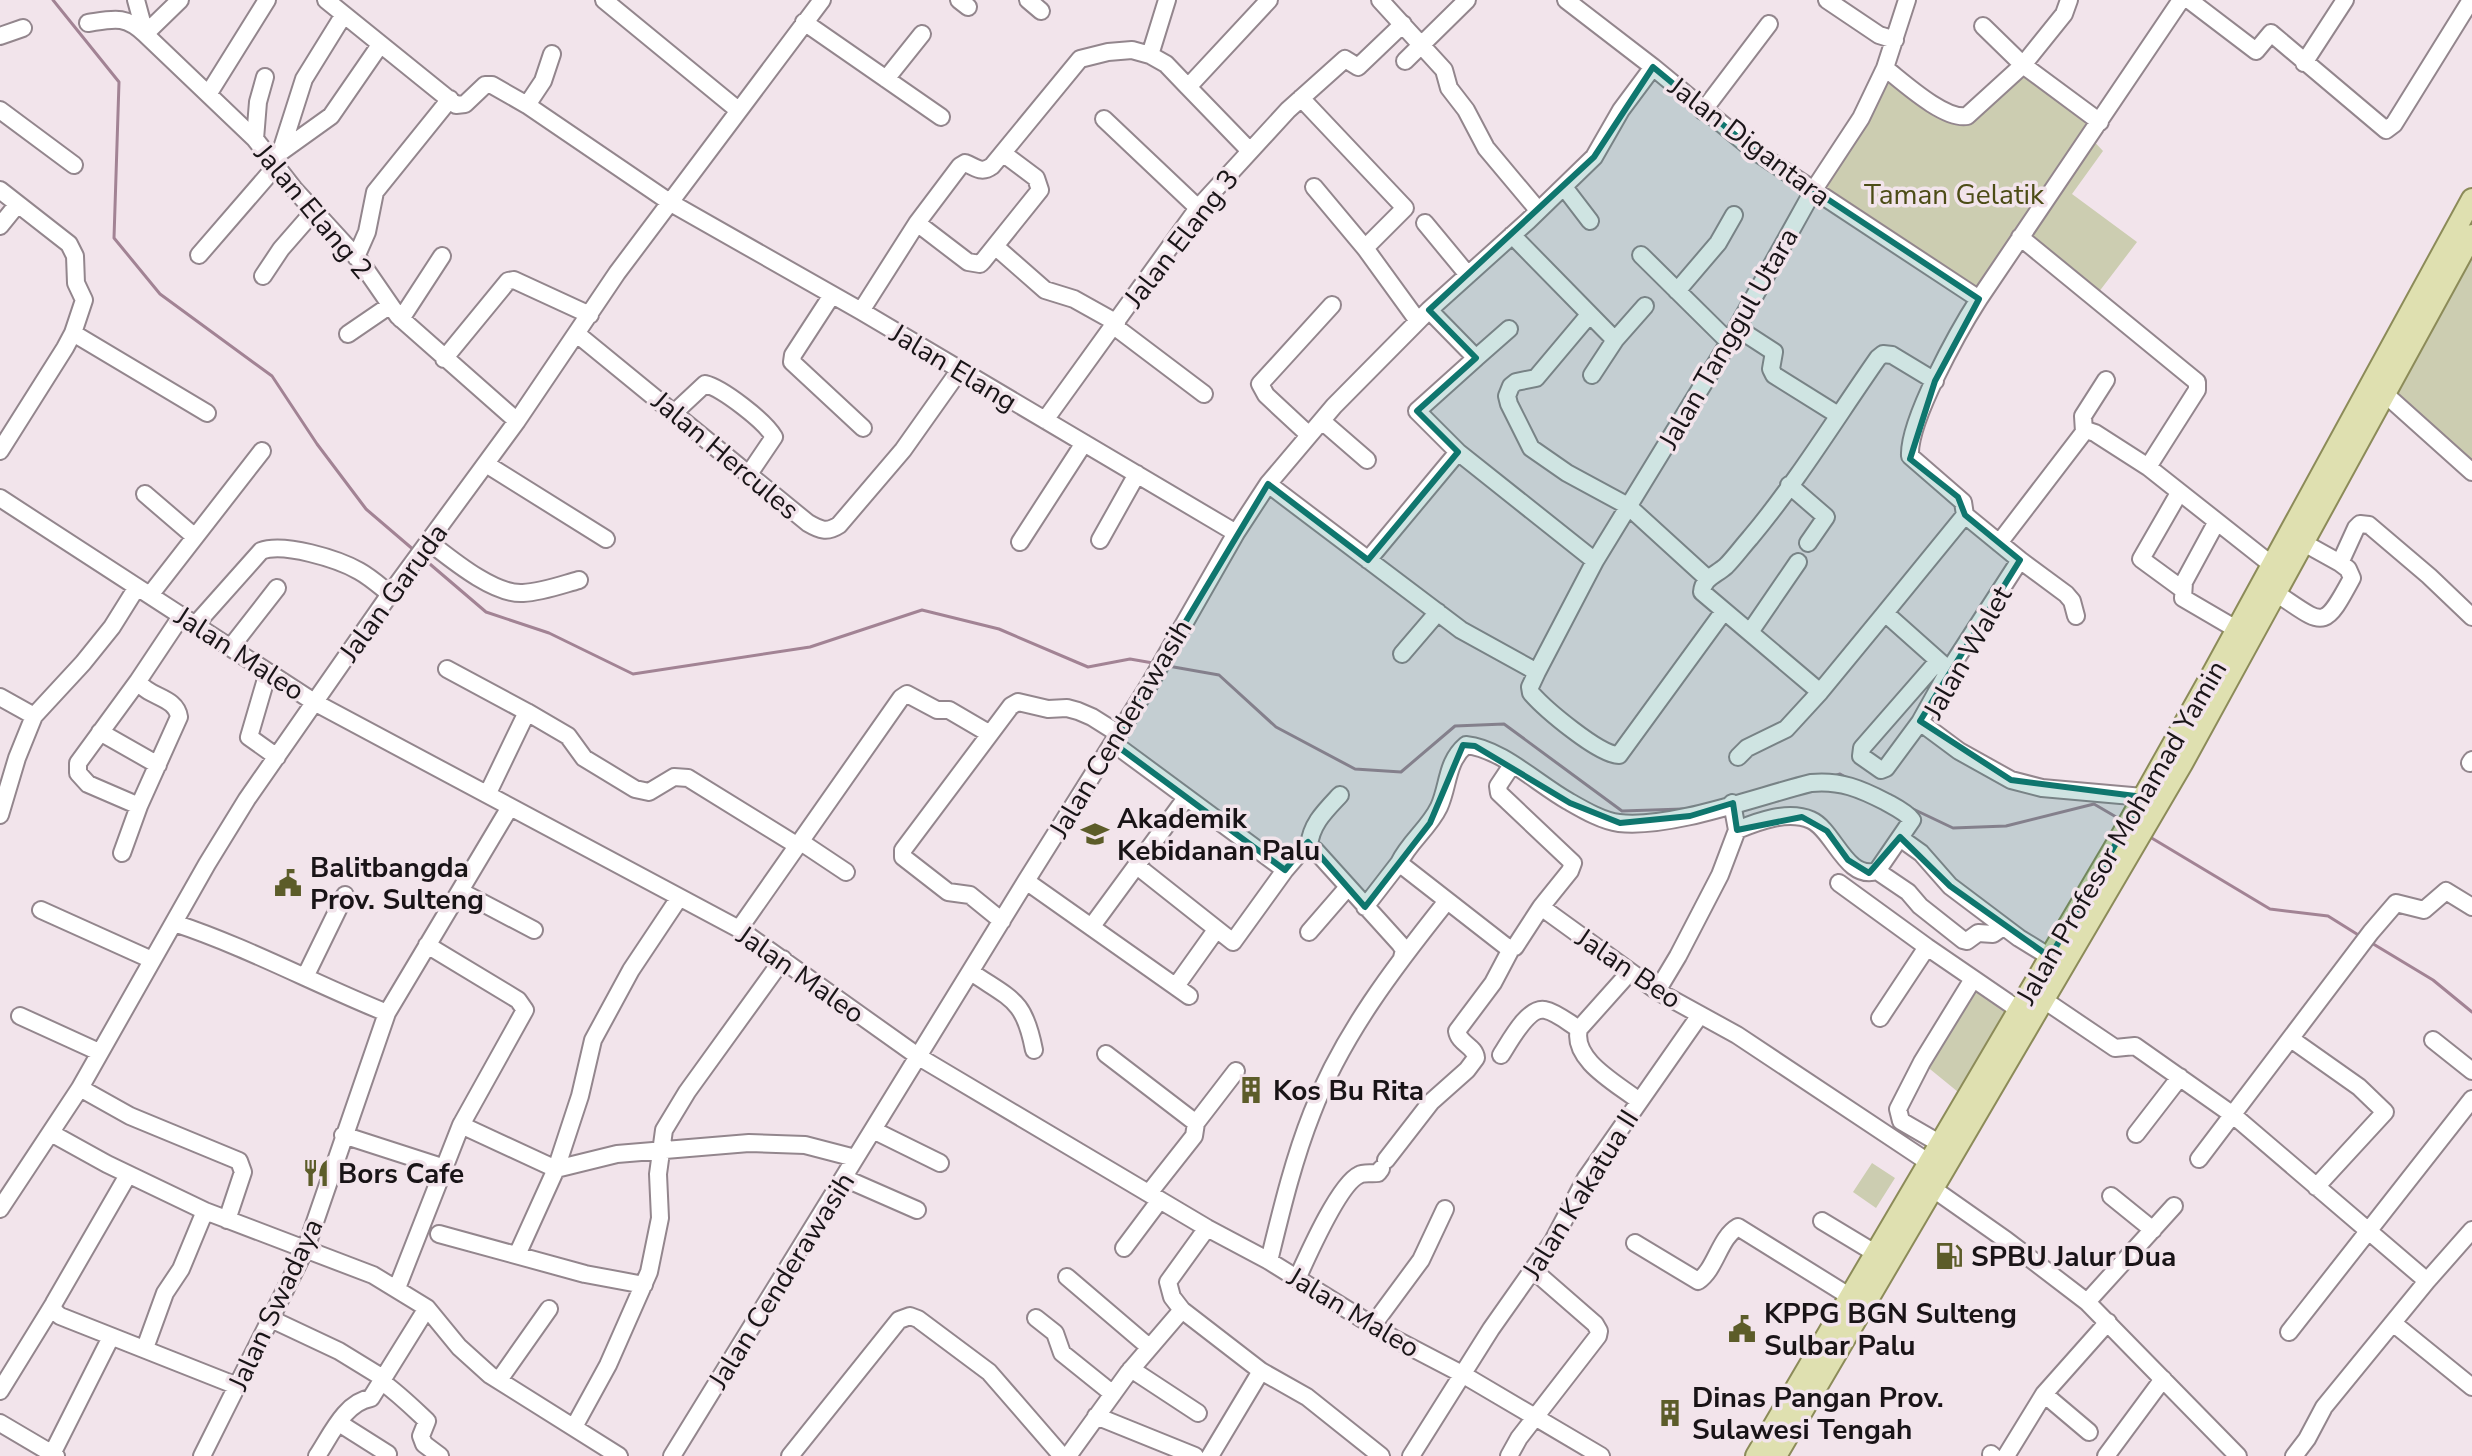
<svg xmlns="http://www.w3.org/2000/svg" width="2472" height="1456" font-family="'Nunito Sans',sans-serif">
<rect width="100%" height="100%" fill="#f2e4eb"/>
<!-- green -->
<path fill="#cccdb1" d="M1885 71 1967 119 2021 71 2098 122 2089 136 2103 151 2072 194 2137 242 2095 297 2021 237 1978 301 1816 191Z
M2472 199V471L2375 377Z
M1976 982 2018 1004 1974 1105 1925 1065Z
M1872 1163 1895 1178 1876 1208 1853 1192Z"/>
<g fill="none" stroke-linecap="round" stroke-linejoin="round">
<!-- stream -->
<path stroke="#a28394" stroke-width="3" d="M53 0 119 82 114 238 160 294 272 376 317 444 366 509 415 551
M424 559 486 612 549 633 633 674 810 647 922 610 999 629 1088 667 1130 659 1153 663
M1168 666 1219 675 1276 727 1355 769 1401 772 1455 726 1504 724 1622 811 1683 809
M1834 776 1840 774 1849 779
M1911 808 1953 828 2006 826 2094 804 2123 821
M2150 837 2270 909 2328 916 2360 936
M2370 942 2433 980 2472 1012"/>
<!-- minor casing -->
<g stroke="#93868d" stroke-width="20">
<path id="minor" d="M136 0 145 33
M180 0 145 34 255 139 294 189 360 261 398 316 517 421
M326 0 456 105 465 104 485 85H492L527 105 671 203 861 311 1236 533
M604 0 738 110
M959 0 968 7
M1028 0 1041 11
M1380 0 1444 70 1449 88 1466 110 1486 148 1538 210
M1566 0 1653 67 1756 152 1979 299
M1827 0 1879 35 1895 40
M2189 0 2256 51 2271 33 2386 130 2394 124 2471 0
M804 22 941 117
M88 23C114 19 125 15 145 34
M1983 26 2023 65 2064 14 2069 0
M0 36 23 28
M1150 55 1167 0
M1405 61 1467 0
M2304 63 2345 0
M1885 68C1903 82 1944 120 1967 116L2023 65 2100 122
M886 79 922 34
M209 93 267 0
M1301 98 1405 208 1365 248 1314 187
M527 105 543 81 552 54
M0 110 74 165
M1703 111 1769 24
M1104 119 1198 208
M255 139 258 102 265 77
M281 151 304 79 343 16
M1250 151 1188 87 1269 0
M271 159 331 116 380 45
M1564 187 1590 221
M0 190 69 244 75 256 76 283 84 300 73 333 65 348 0 451
M917 223 968 262 980 264 983 261 1040 190 1036 178 1004 154
M1425 223 1468 275
M0 226 17 205
M1512 235 1615 340 1592 375
M2020 237 2197 382V390L2148 467
M996 247 1045 290 1074 299 1117 323
M1365 248 1418 321
M199 255 276 166
M1641 255 1729 342
M356 257 367 232 375 192 450 99
M263 276 281 249 315 210
M1677 291 1718 243 1734 215
M832 295 793 355 792 362 863 428
M1429 310 1476 358 1417 411 1458 452
M861 311 917 223 960 166 965 163C976 167 981 174 992 166L1080 59 1108 52 1132 50 1150 55 1166 64 1188 87
M1589 315 1536 378 1516 382 1511 386 1507 396 1509 404 1531 448 1567 473 1628 506 1708 579
M401 319 442 256
M1114 326 1204 394
M1737 328 1774 352 1771 369 1774 375 1838 415
M73 333 207 413
M348 334 389 306
M577 334 808 523C820 530 827 533 839 525L903 450 959 371
M1615 340 1645 306
M1476 358 1509 329
M444 359 508 281 514 280 590 315
M1935 381 1892 355 1883 354 1878 358C1836 418 1797 482 1750 538 1742 547 1734 558 1726 566 1716 575 1703 578 1702 592L1820 692 1885 613 1949 670
M2385 394 2472 472
M675 412 705 384C722 388 765 421 774 437L749 474
M1045 420 1198 208 1288 110 1345 59 1358 67 1403 24
M1322 421 1367 460
M2084 432 2089 431 2095 433 2148 467 2272 565
M2084 432 2083 416 2106 380
M1309 435 1266 395 1260 384 1332 305
M486 464 606 539
M1268 484 1461 630 1537 672
M1789 485 1826 517 1808 543
M2179 493 2141 559 2182 589
M145 494 195 537
M0 498 314 702 739 929 919 1057 1207 1228 1269 1261 1393 1338 1462 1374 1601 1456
M1965 515 1963 502 1910 456C1908 421 1959 330 1979 299L2181 0
M1965 515 2020 560 1949 670 1920 722 1959 751 2011 780 2042 788 2143 797
M2216 523 2184 582 2183 598 2236 629
M1100 540 1137 474
M429 542C451 559 494 595 523 593 542 592 561 585 579 580
M1020 542 1084 443
M1999 543 2084 432
M2304 543 2340 563 2356 528 2360 524 2369 525 2429 576 2472 617
M1368 560 1458 452 1595 561
M2020 560 2066 594 2072 601 2076 616
M2276 593C2324 625 2323 632 2352 578L2348 569 2340 563
M150 595 262 451
M1724 611 1619 755C1599 755 1545 709 1531 693L1530 687 1537 672 1595 561 1729 342 1813 191 1861 118 1885 68 1907 0
M1885 613 1965 515
M196 624 261 551C283 542 338 559 359 571 370 577 380 586 390 594
M1750 632 1798 562
M231 647 277 588
M1402 654 1438 612
M447 669 527 712
M268 672 249 737 277 757
M138 681 78 763V773L88 784 139 806
M0 697 34 716
M1920 722 1886 768 1881 770 1861 756 1862 748 1938 661
M100 732 158 765
M990 734 1011 706 1018 702 1048 709 1067 708 1078 711 1092 717 1119 734
M1113 743 1285 870 1303 849 1309 846 1315 850 1400 944 1404 950 1402 958
M1738 757 1747 748 1786 729 1820 692
M2470 763 2472 760
M1512 765 1498 786 1499 793 1573 863 1570 871 1541 907
M488 793 527 712 568 736 584 758 635 789 649 792 674 777 688 778 798 846
M0 815 17 758 34 716 83 663 112 627 137 587
M1737 830C1759 821 1788 810 1811 820 1834 830 1846 881 1877 871L1908 892 1920 906 1963 940 1967 941 1978 933 1993 934 2003 927
M1900 838 1921 853 1950 886 2019 938 2050 957
M801 842 846 872
M1309 846C1311 824 1325 811 1340 795
M122 853 139 806 179 717C176 696 148 698 138 681L182 615
M1399 863C1409 842 1429 828 1439 807 1449 785 1446 762 1466 745 1500 748 1538 784 1568 801 1582 809 1602 821 1619 823 1671 829 1758 796 1811 783 1840 780 1861 789 1886 802 1895 807 1906 812 1912 820L1877 871
M1137 866 1233 942 1285 870
M1026 881 1189 996
M1839 883 1927 947 2019 1010
M460 891 534 930
M1365 907 1399 863 1508 948 1515 947 1541 907 1657 991 1737 1035 1928 1162
M41 910 152 960
M174 923C247 947 315 984 387 1013
M1092 926 1186 798
M739 929 901 698 907 694 937 710H949L990 734 903 850V857L948 892 970 895 1002 921
M1309 932 1348 887
M971 972C1012 1000 1024 999 1034 1050
M1629 973 1579 1029C1571 1060 1618 1084 1639 1101
M305 977 345 895
M1176 986 1216 930
M1657 991 1678 956 1720 875 1737 830 1732 803
M2044 1000 2115 1048 2135 1046 2233 1115 2427 1281 2324 1407 2307 1439 2294 1456
M20 1016 99 1052
M1880 1018 1927 947
M2291 1039 2359 1087 2385 1112 2316 1187
M2433 1040 2472 1071
M1106 1054 1196 1123
M1501 1055C1509 1043 1528 1006 1545 1010 1556 1012 1569 1023 1579 1029
M80 1088 130 1116 239 1161 243 1172 227 1220
M461 1125 556 1169 617 1154 749 1143 805 1145 855 1158
M873 1130 940 1163
M51 1133 107 1164 205 1211 373 1275 427 1308 459 1347 490 1375 619 1456
M2136 1134 2180 1077
M343 1135 442 1167
M1939 1143 1901 1121 1898 1109 1922 1062 1973 979
M2199 1159 2371 932 2396 903 2424 910 2446 891 2472 907
M1386 1160 1431 1102 1467 1070 1476 1058C1475 1046 1459 1044 1457 1031L1493 983 1511 949
M128 1175 54 1303 53 1310 60 1316 237 1386
M844 1178 917 1210
M1932 1188 2006 1240 2087 1302 2238 1456
M1149 1193 1194 1136 1196 1123 1236 1071
M2111 1196 2153 1230
M0 1209 80 1088 207 864 247 799 390 594 517 421 617 273 822 0
M1822 1221 1875 1253
M1207 1228 1168 1282 1172 1297 1182 1310 1261 1371 1307 1397 1381 1456
M439 1234 585 1274 644 1285
M1635 1243 1698 1281C1716 1269 1719 1238 1738 1227L1849 1296
M1124 1248 1160 1200
M517 1255 556 1169 580 1096 593 1040 631 970 679 898
M1269 1261C1281 1212 1293 1161 1312 1113 1342 1035 1395 966 1447 901
M1067 1277 1149 1347
M1297 1279C1307 1257 1339 1184 1359 1175 1364 1172 1372 1174 1378 1173L1381 1169
M2427 1281 2472 1230
M397 1288 461 1125 525 1010 518 1000 427 945
M2087 1302 2174 1206
M1036 1318 1055 1333 1062 1353 1113 1394
M271 1319 339 1351 383 1378
M2393 1323 2472 1387
M1373 1325 1421 1260 1445 1209
M2289 1332 2472 1099
M145 1348 165 1293 181 1269 205 1211
M1131 1369 1198 1413
M499 1380 549 1309
M381 1381C399 1394 411 1406 427 1421L421 1436 424 1444 440 1456
M0 1391 53 1305
M2044 1394 2089 1432
M1096 1416 1195 1456
M0 1423 56 1456
M339 1423 388 1454
M574 1427 608 1365 649 1272 660 1218 658 1174 664 1130 687 1092 783 959
M52 1454 111 1337
M1991 1454 1993 1456
M202 1456 306 1248 387 1013 510 807
M317 1456C331 1435 345 1402 371 1398L427 1308
M672 1456 1026 881 1149 685 1236 533 1268 484 1334 406 1429 310 1528 221 1594 157 1621 110 1653 67
M790 1456 899 1320 910 1316 918 1319 989 1372 1062 1456
M1068 1456 1128 1373 1182 1310
M1210 1456 1261 1371
M1411 1456 1491 1329 1553 1241 1586 1178 1700 1015
M1509 1456 1519 1438 1598 1336 1599 1331 1595 1324 1533 1270
M2006 1456 2044 1394 2108 1322
M2106 1456 2163 1379"/>
</g>
<!-- major casing -->
<g stroke="#8c8b59" stroke-width="24">
<path id="major" d="M1756 1456 2123 833 2214 671 2472 199
M1776 1456 2182 764 2472 235"/>
</g>
<!-- minor -->
<use href="#minor" stroke="#fff" stroke-width="16"/>
<!-- major -->
<use href="#major" stroke="#dfe0b0" stroke-width="20"/>
</g>
<!-- marked area -->
<path fill="#0f766e" fill-opacity="0.2" stroke="#0f766e" stroke-width="6" stroke-linejoin="round" d="M1653 67 1756 152 1979 299 1935 381 1910 459 1958 497 1965 515 2020 560 1920 721 2011 780 2143 797 2050 957 1950 886 1900 837 1869 873 1848 860 1827 831 1802 817 1737 830 1733 803 1690 816 1620 823 1570 803 1475 746 1463 745 1430 823 1365 907 1308 842 1285 870 1113 743 1268 484 1368 560 1458 452 1417 411 1476 358 1429 310 1594 157Z"/>
<!-- icons -->
<defs>
<g id="university-bare" transform="scale(2.16)"><path d="M0-5L7-2L0 1L-7-2ZM-4 1L0 2.5L4 1V4Q0 6-4 4Z" fill="#5c5c29" stroke="#f2e4eb" stroke-width="2.5" paint-order="stroke"/></g>
<g id="civic-bare" transform="scale(2.16)"><path d="M-.6-6.5H3V-4.5H.6V-3L4-1V1h2V6H-6V1h2V-1L-.6-3ZM-1.2 2.5V6h2.4V2.5Z" fill="#5c5c29" stroke="#f2e4eb" stroke-width="2.5" paint-order="stroke"/></g>
<g id="building-bare" transform="scale(2.16)"><path d="M-4-6H4V6H1V3H-1V6H-4ZM-2.5-4.3h1.7v1.8h-1.7ZM.8-4.3h1.7v1.8H.8ZM-2.5-1h1.7V.8h-1.7ZM.8-1h1.7V.8H.8Z" fill="#5c5c29" stroke="#f2e4eb" stroke-width="2.5" paint-order="stroke"/></g>
<g id="restaurant-bare" transform="scale(2.16)"><path d="M-5-6h1v4h1v-4h1v4h1v-4h1v5L-1.5 .5V6h-2V.5L-5-1ZM5-6V6H3V1.5H1.5Q1.5-4 5-6Z" fill="#5c5c29" stroke="#f2e4eb" stroke-width="2.5" paint-order="stroke"/></g>
<g id="fuel-bare" transform="scale(2.16)"><path d="M-5.5-6h7V0h2V4h1.3V-2.5L3-4.5l.8-.8L6-3V5H2.5V1h-1V6h-7ZM-4.2-4.7v3.2H.2V-4.7Z" fill="#5c5c29" stroke="#f2e4eb" stroke-width="2.5" paint-order="stroke"/></g>
</defs>
<g fill-rule="evenodd">
<use href="#university-bare" x="1095" y="834"/>
<use href="#civic-bare" x="288" y="883"/>
<use href="#building-bare" x="1251" y="1090"/>
<use href="#restaurant-bare" x="316" y="1173"/>
<use href="#fuel-bare" x="1949" y="1256"/>
<use href="#civic-bare" x="1742" y="1329"/>
<use href="#building-bare" x="1670" y="1413"/>
</g>
<g text-anchor="middle" stroke-width="7" stroke-linejoin="round" paint-order="stroke">
<!-- street labels -->
<g font-size="28" fill="#191417" stroke="#f2e4eb">
<text transform="translate(1750 141) rotate(37)" y="10">Jalan Digantara</text>
<text transform="translate(314 211) rotate(50)" y="10">Jalan Elang 2</text>
<text transform="translate(1181 238) rotate(-52)" y="10">Jalan Elang 3</text>
<text transform="translate(1728 338) rotate(-60)" y="10">Jalan Tanggul Utara</text>
<text transform="translate(954 367) rotate(31)" y="10">Jalan Elang</text>
<text transform="translate(726 455) rotate(40)" y="10">Jalan Hercules</text>
<text transform="translate(393 592) rotate(-54)" y="10">Jalan Garuda</text>
<text transform="translate(1967 652) rotate(-60)" y="10">Jalan Walet</text>
<text transform="translate(240 653) rotate(33)" y="10">Jalan Maleo</text>
<text transform="translate(1120 728) rotate(-59)" y="10">Jalan Cenderawasih</text>
<text transform="translate(2121 832) rotate(-60)" y="10">Jalan Profesor Mohamad Yamin</text>
<text transform="translate(1629 968) rotate(34)" y="10">Jalan Beo</text>
<text transform="translate(801 974) rotate(35)" y="10">Jalan Maleo</text>
<text transform="translate(1580 1194) rotate(-58)" y="10">Jalan Kakatua II</text>
<text transform="translate(781 1280) rotate(-58)" y="10">Jalan Cenderawasih</text>
<text transform="translate(275 1304) rotate(-65)" y="10">Jalan Swadaya</text>
<text transform="translate(1354 1312) rotate(31)" y="10">Jalan Maleo</text>
</g>
<!-- park labels -->
<g font-size="28" fill="#4c4c16" stroke="#f2e4eb">
<text x="1954" y="204">Taman Gelatik</text>
</g>
<!-- poi labels -->
<g font-size="28" font-weight="bold" fill="#191417" stroke="#f2e4eb" text-anchor="start">
<text x="1117" y="828">Akademik<tspan x="1117" dy="32">Kebidanan Palu</tspan></text>
<text x="310" y="877">Balitbangda<tspan x="310" dy="32">Prov. Sulteng</tspan></text>
<text x="1273" y="1100">Kos Bu Rita</text>
<text x="338" y="1183">Bors Cafe</text>
<text x="1971" y="1266">SPBU Jalur Dua</text>
<text x="1764" y="1323">KPPG BGN Sulteng<tspan x="1764" dy="32">Sulbar Palu</tspan></text>
<text x="1692" y="1407">Dinas Pangan Prov.<tspan x="1692" dy="32">Sulawesi Tengah</tspan></text>
</g>
</g>
</svg>
